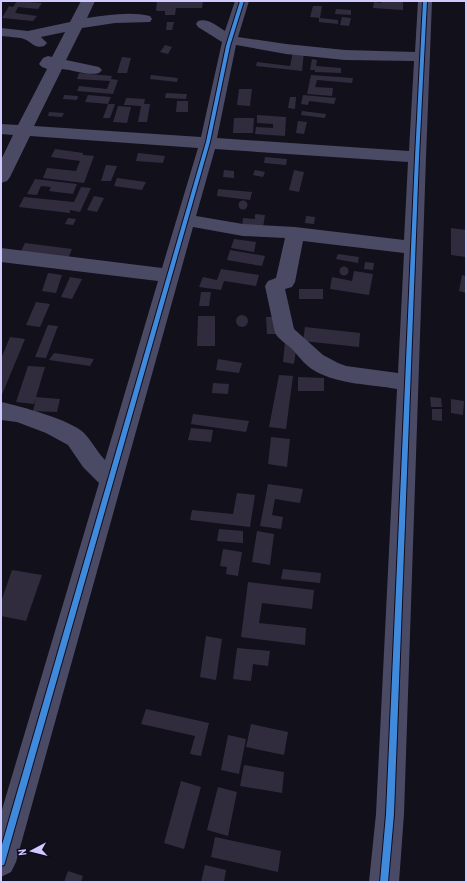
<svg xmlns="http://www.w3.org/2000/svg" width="467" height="883" font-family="'PT Sans Narrow',sans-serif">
<rect width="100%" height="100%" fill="#12101b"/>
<!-- building -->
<path fill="#302c3e" d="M17 1 42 3 38 9 18 7 15 13 37 16 33 21 2 18 9 6 13 7Z
M157 1H203L202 8H176L175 15H165V11H156Z
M382 1H403V10L373 8 374 2 381 3Z
M313 6H322L320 18 310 17Z
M336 9 351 10V15L335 14Z
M342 17 351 18 349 26 340 25Z
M319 18 338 20V24L319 22Z
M167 22H174L172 30H166Z
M165 45 172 47 168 54 160 52Z
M293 52H304L302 71 256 66 257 62 290 66Z
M122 57 131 58 127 73H117Z
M312 59 317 60 316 66 341 68V73L315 72V70H310Z
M79 73 112 76 111 79 118 80 113 94 77 91 79 86 107 89 110 81 77 79Z
M151 75 178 78 177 82 150 79Z
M311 75 353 78 352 83 317 80 315 87 333 88 332 96 307 94Z
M239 89H252L250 106 237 105Z
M166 93 187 94 186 99 165 98Z
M64 95 78 96 77 100 63 99Z
M88 95 111 97 108 104 85 102Z
M303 95 336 98 334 104 309 101 308 105 301 104Z
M290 97H296L295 109 288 108Z
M126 98 145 99 144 104H150L147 122H138L141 106 124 105Z
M177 101H188V112H176Z
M108 104H115L110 118H103Z
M118 106 131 107 127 123 113 122Z
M302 111 326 114 325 118 301 115Z
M49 112 64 113 62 117 48 116Z
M257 115 286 117 285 136 255 134 256 127 273 128V124L257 123Z
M234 118H254L253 133H233Z
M298 121 307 122 304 134 296 133Z
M55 149 83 153V155L94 156 84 183 43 178 47 168 76 171 80 161 51 157Z
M138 153 165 156 163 163 136 161Z
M265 157 287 159 286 165 264 163Z
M106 165 117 166 111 181H101Z
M224 170 234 171V178L223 177Z
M255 170 265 172 263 177 253 175Z
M294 170 304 172 299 192 289 190Z
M117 178 146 182 142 190 114 186Z
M35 179 77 184 73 194 49 191 51 187 41 186 37 195 27 194Z
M81 187 91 188 80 212 70 210V213L19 207 24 197 74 202Z
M218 189 252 192 250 200 217 196Z
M94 196 104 198 97 212 87 210Z
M238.5 205a4.5 4.5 0 1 1 9 0a4.5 4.5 0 1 1-9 0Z
M255 214 265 215 263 228 242 227 243 218 255 219Z
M306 216 315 217 314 224 305 223Z
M68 218 76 219 73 225 65 224Z
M451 228 466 230V257L451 255Z
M234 239 256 242 254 252 231 248Z
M25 243 72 249 68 259 20 253Z
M230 250 265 256 262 266 227 260Z
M338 254 359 257 358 263 336 259Z
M365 262 374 263 373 270 364 269Z
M339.5 271a4.5 4.5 0 1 1 9 0a4.5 4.5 0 1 1-9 0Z
M221 269 259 275 256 286 224 281 221 290 199 287 203 277 217 280Z
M354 271 373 274 369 295 330 289 332 277 352 281Z
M48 273 62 275 56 293 42 291Z
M462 275 466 276V293L459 291Z
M70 277 82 279 72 299 61 297Z
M299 289H323V299H299Z
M201 292H211L209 306H199Z
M36 302 50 304 40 327 26 325Z
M236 321a6 6 0 1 1 12 0a6 6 0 1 1-12 0Z
M198 316H215V346H197Z
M266 317H276L278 334H267Z
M48 325 58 326 46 358 35 357Z
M305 327 360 333 359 347 303 341Z
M10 337 25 339 1 397V359Z
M285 342 297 343 294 364 283 362Z
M54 353 94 359 90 366 49 360Z
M218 359 242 363 239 373 216 370Z
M28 366 45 367 36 397 60 399 57 412 33 411 36 398 34 404 16 402Z
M279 375 293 376 286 429 269 427Z
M298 377 324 378V391H298Z
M213 383 229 384 228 394 212 393Z
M430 397 441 398 442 407H431Z
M451 399 464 401 463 415 451 413Z
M432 409H442V421L432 420Z
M193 414 249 421 246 432 191 424Z
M191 428 213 430 211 442 188 440Z
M271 437 290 439 287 467 268 464Z
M268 484 303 489 300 503 275 499 272 515 283 517 281 529 260 526Z
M237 493 255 495 250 527 190 520 192 510 233 514Z
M219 529 243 531V543L217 541Z
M257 531 274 534 270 565 252 562Z
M223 549 242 552 238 576 226 574 227 567 220 566Z
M283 569 321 573 320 583 281 579Z
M12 570 42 575 26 621 1 616V602Z
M248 582 314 590 312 609 262 603 259 623 306 628 305 645 241 637Z
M206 636 222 639 216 680 200 677Z
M237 648 270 651 268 666 253 664 251 681 233 679Z
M146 709 209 723 201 756 190 754 195 736 141 724Z
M251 724 288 732 284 755 246 747Z
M228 735 246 739 239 774 221 770Z
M244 765 284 772 282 793 240 786Z
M181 781 201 787 184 849 164 843Z
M218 787 237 792 228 836 207 830Z
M215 837 281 851 278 872 211 857Z
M205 865 226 870 224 882H201Z
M68 871 83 876 81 882H64Z"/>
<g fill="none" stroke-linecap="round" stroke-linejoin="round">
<!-- minor -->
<path fill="#4b4a65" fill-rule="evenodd" d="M81 1H95L87 18C107 15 130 11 150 16L152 19 150 22 115 23 82 28 66 60 99 67 102 70 99 73C88 76 74 70 62 69L34 126 201 137 222 42 198 27 196 24 198 21C208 18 217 26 225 31L235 1H249L238 37 286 44 345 50 415 52 418 1H432L426 157 404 814 399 882H369L376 814 397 389C370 384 340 385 315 371 306 366 300 358 293 350 287 344 279 340 275 333L265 286 268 281 276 278 285 238 243 236 193 227 16 862 11 872 1 877V813L99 483 83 467 68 445 46 433 17 422 1 420V402C20 406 71 420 84 433 92 441 97 452 105 460L158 281 1 262V248L162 268 198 148 30 136 10 177 7 181 1 183V160L13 135 1 134V124L18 125 47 69 42 67 39 64 43 58 48 56 52 57 65 32 41 37 47 43 44 46C34 49 32 42 24 39 18 37 8 37 1 36V28L28 31 70 22ZM236 45 286 54 345 60 414 61 409 151 217 138ZM215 149 408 162 404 240 295 227 243 224 196 216ZM303 241 404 253 398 373 346 366 338 363 323 355 294 329 285 289 292 287 295 282Z"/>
<!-- cycleway casing -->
<g stroke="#0f0b20" stroke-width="2">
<path id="cycleway" d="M240 1H244L230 46 210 142 5 862 4 865 1 866V848L206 142 226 46Z
M423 1H427L419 157 394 814 388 882H380L386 814 415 157Z"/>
</g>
<!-- cycleway -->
<use href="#cycleway" fill="#408adc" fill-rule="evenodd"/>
</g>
<!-- border -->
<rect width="467" height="883" fill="none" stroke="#d0caff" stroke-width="4"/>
<!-- north arrow -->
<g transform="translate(32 851) rotate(263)" stroke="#0f0b20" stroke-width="3" paint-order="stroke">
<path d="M0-3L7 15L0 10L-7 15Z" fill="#d0caff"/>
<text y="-6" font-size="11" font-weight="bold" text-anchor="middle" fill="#d0caff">N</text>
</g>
</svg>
